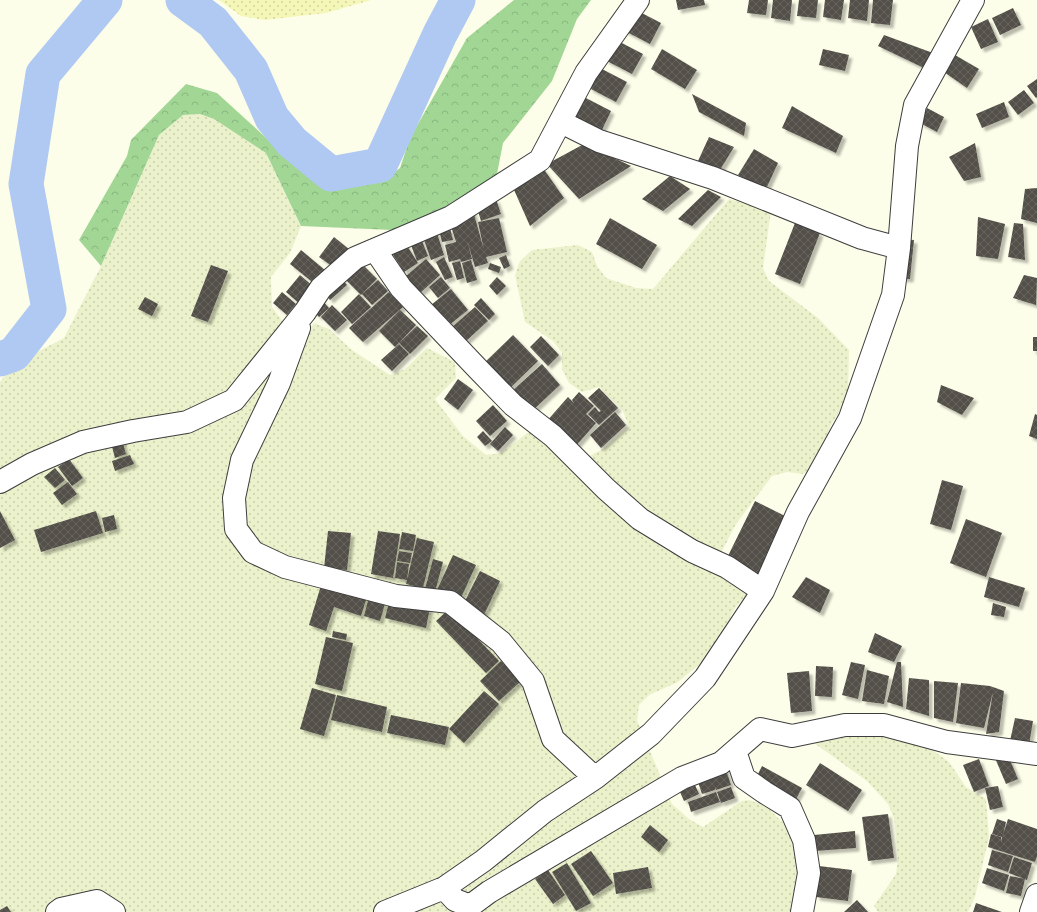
<svg xmlns="http://www.w3.org/2000/svg" width="1037" height="912" font-family="'Playfair Display',serif">
<defs>
<pattern id="farmland-dots" width="8" height="8" patternUnits="userSpaceOnUse"><rect width="8" height="8" fill="#ebf2cb"/><path d="M2 2h.1M6 6h.1" fill="none" stroke="#c8cead" stroke-width="1.8" stroke-linecap="round"/></pattern>
<pattern id="forest-crowns" width="20" height="18" patternUnits="userSpaceOnUse"><rect width="20" height="18" fill="#a2d695"/><path d="M2 6a3 3 0 1 1 6 0M12 15a3 3 0 1 1 6 0" fill="none" stroke="#8ab67f"/></pattern>
<pattern id="sand-dots" width="8" height="8" patternUnits="userSpaceOnUse"><rect width="8" height="8" fill="#f5f7b8"/><path d="M2 2h.1M6 6h.1" fill="none" stroke="#d1d29d" stroke-width="1.8" stroke-linecap="round"/></pattern>
<pattern id="building-cross-hatch" width="8" height="8" patternUnits="userSpaceOnUse"><rect width="8" height="8" fill="#534f48"/><path d="M0 0l8 8M0 8l8-8" fill="none" stroke="#67645e"/></pattern>
<filter id="shadow"><feDropShadow dx="3.5" dy="3.5" stdDeviation="1" flood-color="#0004"/></filter>
</defs>
<rect width="100%" height="100%" fill="#fdfee9"/>
<!-- farmland -->
<path fill="url(#farmland-dots)" d="M200 114 214 119 266 153 301 226 290 253 271 277 272 307 290 331 304 335 314 323 329 329 352 350 390 375 405 369 427 348 455 362 456 378 435 399 463 436 486 455 501 453 539 424 586 458 606 447 629 427 623 411 599 387 582 392 569 383 562 369V353L553 341 525 322 515 275 520 261 532 250 578 245 592 252 597 266 606 278 636 288 653 289 729 199 771 211 763 268 769 281 818 318 849 350 848 397 831 425 816 467 803 474 787 472 772 476 736 524 720 555 756 584 735 608 712 654 678 682 649 695 639 705 637 720 672 804 689 819 703 827 742 801 749 800 766 806 783 823 796 841 802 912H0V382L7 372 20 361 64 338 101 266 159 135 183 115Z
M870 730 931 749 949 762 966 787 986 799 989 837 975 897 968 912H878L874 906 896 874 898 858 894 818 888 804 867 781 814 743 819 737Z"/>
<!-- forest -->
<path fill="url(#forest-crowns)" d="M514 0H591L577 19 552 81 503 143 497 174 477 196 392 230 301 226 266 153 214 119 200 114 183 115 159 135 101 266 79 240 127 156 131 140 186 84 217 93 308 176 340 183 388 177 400 168 410 138 467 38Z"/>
<!-- sand -->
<path fill="url(#sand-dots)" d="M219 0H371L326 13 265 20 241 16Z"/>
<g fill="none" stroke-linecap="round" stroke-linejoin="round">
<!-- river -->
<path stroke="#b0c9f3" stroke-width="35" d="M183 0 213 22 251 70 272 118 292 142 331 174 380 165 440 34 458 0
M0 359 14 354 49 309 26 184 43 74 105 0"/>
</g>
<!-- building -->
<path fill="url(#building-cross-hatch)" filter="url(#shadow)" d="M676 0H704L705 5 678 10Z
M749 0H768L766 15 747 13Z
M773 0H792L790 21 771 18Z
M799 0H818L816 18 797 16Z
M825 0H844L841 20 823 17Z
M850 0H869L867 21 848 18Z
M873 0H893L890 25 871 23Z
M1013 8 1021 25 1000 35 992 18Z
M634 9 661 23 650 44 623 30Z
M988 19 998 42 981 49 971 27Z
M884 35 933 53 924 68 878 46Z
M616 40 643 54 632 74 605 60Z
M662 49 697 70 685 89 651 69Z
M823 49 849 55 845 71 819 65Z
M955 55 979 69 967 88 944 72Z
M600 68 627 82 616 102 589 88Z
M1037 79V97L1036 98 1027 86Z
M1024 90 1034 103 1018 115 1008 102Z
M692 94 746 123 744 136 699 112Z
M584 97 611 111 601 132 573 117Z
M1004 102 1009 117 982 128 976 114Z
M792 106 843 136 836 153 782 128Z
M927 108 944 117 937 132 920 123Z
M709 137 734 147 720 170 698 161Z
M975 143 981 177 964 181 949 157Z
M584 144 631 166 579 199 547 164Z
M754 149 778 163 766 189 738 175Z
M543 168 564 198 530 226 511 183Z
M670 176 690 189 663 211 642 199Z
M1037 188V223L1021 219 1025 189Z
M708 190 721 197 692 226 678 219Z
M496 199 501 214 481 221 476 205Z
M472 207 484 250 478 222 499 218 507 252 486 257 488 263 475 267 467 240 472 259 461 262 460 259 449 262 445 245 456 242 450 223Z
M978 217 1005 224 998 259 976 256Z
M610 218 657 245 642 269 596 244Z
M795 223 820 233 800 284 775 274Z
M1014 223 1023 224 1025 260 1008 257Z
M450 228 453 240 442 242 439 230Z
M436 230 444 255 431 260 422 234Z
M420 236 428 256 417 261 409 240Z
M334 237 350 250 336 269 319 257Z
M903 239 914 240 910 279 898 278Z
M404 241 418 263 404 272 390 250Z
M301 250 326 271 316 285 290 264Z
M506 255 510 266 504 269 499 258Z
M444 257 453 277 445 280 436 262Z
M357 259 377 279 361 295 341 275Z
M426 259 440 275 420 293 406 276Z
M471 260 477 280 467 283 462 263Z
M460 261 464 278 457 280 452 263Z
M490 263 501 267 499 273 488 269Z
M211 265 228 271 208 322 191 316Z
M300 275 315 288 300 304 286 292Z
M1024 275 1037 278 1036 305 1013 298Z
M441 277 450 288 438 298 429 287Z
M497 277 506 286 497 295 489 286Z
M341 278 347 285 330 300 324 292Z
M378 280 388 291 372 305 362 294Z
M451 289 468 310 448 326 431 305Z
M282 292 296 304 287 315 273 303Z
M389 292 403 307 363 342 349 328Z
M359 294 371 307 352 324 341 312Z
M145 297 158 304 152 316 138 309Z
M320 298 329 308 319 317 310 307Z
M481 298 495 314 489 320 474 305Z
M332 305 347 320 335 331 321 317Z
M475 307 488 321 465 342 451 328Z
M400 310 416 325 395 347 379 331Z
M417 326 428 336 410 354 399 343Z
M513 335 538 361 508 390 483 364Z
M541 336 559 355 548 366 530 347Z
M1033 337H1037V351H1033Z
M399 344 409 354 392 371 381 360Z
M542 364 560 385 531 412 512 391Z
M458 379 473 390 458 410 444 399Z
M941 385 974 398 962 415 937 402Z
M599 388 618 408 599 425 588 414 595 407 599 412 601 411 588 398Z
M579 392 594 406 586 414 596 423 574 448 546 422 568 397 574 403 572 400Z
M493 405 507 421 490 436 476 421Z
M615 412 626 425 601 448 590 435Z
M1035 414 1037 415V439L1029 436Z
M505 427 513 435 498 451 490 444Z
M483 431 492 441 485 446 477 437Z
M122 440 126 454 115 458 111 443Z
M130 455 134 464 115 471 112 461Z
M69 459 83 478 72 486 58 467Z
M55 468 65 480 55 488 44 477Z
M942 480 963 486 951 530 930 524Z
M68 482 77 494 62 505 53 493Z
M755 501 789 518 761 575 727 558Z
M0 511 15 540 0 548Z
M96 511 103 533 41 552 34 530Z
M114 515 117 529 105 532 102 518Z
M966 519 1002 533 986 577 950 563Z
M328 531 351 533 347 570 324 568Z
M378 531 400 534 393 578 371 574Z
M402 532 416 535 413 551 399 549Z
M417 538 434 542 423 588 406 584Z
M399 551 412 553 410 563 397 561Z
M453 555 476 565 460 600 437 590Z
M433 559 443 562 435 592 425 589Z
M397 562 409 564 407 580 395 578Z
M480 571 500 581 483 617 462 607Z
M806 577 830 590 820 613 792 597Z
M989 577 1025 588 1019 607 984 597Z
M322 582 367 597 361 616 334 607 326 631 309 625Z
M370 593 387 597 380 621 364 616Z
M390 598 430 608 426 628 385 618Z
M993 603 1006 607 1004 617 991 615Z
M449 609 499 661 486 673 436 621Z
M333 631 347 634 346 640 332 637Z
M875 633 902 646 894 662 868 652Z
M326 637 353 643 342 691 315 684Z
M501 661 520 682 499 701 480 681Z
M851 662 865 665 858 699 842 695Z
M897 662H901L903 707 887 702Z
M816 666 833 667 832 697 815 696Z
M867 670 889 676 884 704 862 701Z
M809 671 812 711 791 713 787 673Z
M909 678 929 680V716L906 709Z
M934 681 958 683 953 722 934 718Z
M961 683 990 686 1004 691 999 732 986 734 993 692 984 728 956 723Z
M312 688 336 695 324 736 300 729Z
M484 691 499 704 464 743 449 729Z
M337 695 387 707 382 732 331 720Z
M391 715 449 727 445 745 387 733Z
M1015 718 1033 721 1029 745 1010 741Z
M1007 753 1018 779 1006 784 995 758Z
M979 759 989 786 974 792 963 765Z
M820 763 862 790 848 811 806 785Z
M762 766 802 788 795 801 755 780Z
M725 767 731 785 716 790 715 788V790L702 794 696 776Z
M695 785 699 794 684 801 680 792Z
M998 786 1003 807 990 810 985 788Z
M731 787 735 798 721 803 717 792Z
M716 792 720 802 691 812 688 802Z
M888 814 894 858 868 861 862 817Z
M997 819 1006 822 1003 835 1008 819 1037 829V856L1035 862 988 847 991 834 1001 837V842L1002 837 992 834Z
M650 825 668 840 659 852 641 837Z
M855 831 856 848 815 851 814 835Z
M992 850 1013 856 1008 872 988 865Z
M591 851 613 883 593 896 571 864Z
M1014 857 1032 863 1027 880 1009 873Z
M567 863 591 903 576 911 552 872Z
M819 866 852 870 848 901 816 897Z
M648 867 652 888 616 894 613 873Z
M987 868 1009 875 1004 891 982 883Z
M548 870 565 895 553 904 535 879Z
M1010 876 1025 879 1021 896 1006 893Z
M857 900 868 912H844Z
M976 903 1002 912H973Z
M7 906 11 912H0V910Z"/>
<g fill="none" stroke-linecap="round" stroke-linejoin="round">
<!-- minor casing -->
<g stroke="#3e3e3e" stroke-width="24">
<path id="minor" d="M561 122 599 141 713 178 862 238 899 248
M375 250 401 288 478 369 513 405 553 436 606 489 640 519 692 551 727 567 763 591
M299 328 279 383 242 460 234 498 236 529 253 552 285 567 396 596 450 602 501 642 533 681 553 739 595 778
M0 482 32 464 83 442 133 431 187 422 234 400 305 312 321 288 355 258 451 217 540 160 586 73 638 0
M735 751 744 778 764 792 790 808 804 840 809 873 802 912
M444 888 455 900 470 906 489 892 682 778 721 763 760 729 792 736 845 725H884L947 742 1037 754
M57 912 61 909 97 901 114 912
M385 912 444 888 483 861 545 811 595 778 651 734 705 678 763 591 798 512 850 418 893 295 899 248 907 146 915 105 973 0
M1031 912 1037 895"/>
</g>
<!-- minor -->
<use href="#minor" stroke="#fff" stroke-width="22"/>
</g>
</svg>
